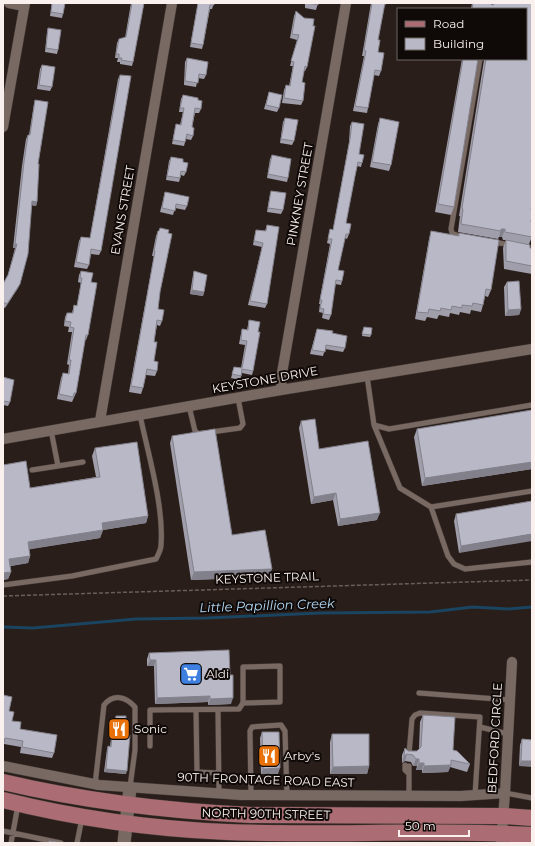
<svg xmlns="http://www.w3.org/2000/svg" width="535" height="846" font-family="Montserrat,sans-serif">
<rect width="100%" height="100%" fill="#2a1e1a"/>
<g fill="none" stroke-linecap="round" stroke-linejoin="round">
<!-- stream -->
<path stroke="#1a4460" stroke-width="3" d="M3 627 33 628 136 619 207 618 320 613 430 612 473 607 508 609 532 607"/>
<!-- service casing -->
<g stroke="#453b38" stroke-width="6">
<path id="service" d="M461 237 452 233 451 229 480 59
M493 242 511 245
M367 376 374 425 400 488 431 507 448 556 454 564 465 569 532 562
M189 406 195 431 199 434 203 433
M374 425 389 429 532 405
M51 430 58 466 83 462
M211 432 240 428 243 424 238 398
M32 470 58 466
M431 507 532 491
M3 585 72 576 156 559C158 555 161 550 161 545 164 506 148 454 140 415
M419 693 510 700
M196 710 197 772 218 773
M218 710 219 794
M480 727 508 734
M150 746V710L239 709 243 703V667L280 666V702L243 703
M409 754 412 719 415 715 420 713 480 717 475 795
M405 765V770L409 774
M95 785 104 705C114 693 126 697 135 707V750L130 787
M505 793 532 798
M251 795 250 731 252 727 281 725 285 731 287 795
M409 796V766
M3 831 61 843
M11 843 18 805
M77 843 82 818"/>
</g>
<!-- minor casing -->
<g stroke="#453b38" stroke-width="11">
<path id="minor" d="M9 3 24 6
M3 127 25 3
M281 390 282 373 346 3
M100 421 172 3
M3 439 281 390 532 349
M3 766 99 785 241 795 461 796 505 793
M501 843 505 793 512 662"/>
</g>
<!-- tertiary casing -->
<g stroke="#453b38" stroke-width="14">
<path id="tertiary" d="M124 843 130 788"/>
</g>
<!-- primary casing -->
<g stroke="#453b38" stroke-width="17">
<path id="primary" d="M3 782C84 801 167 811 250 815L504 816 532 818
M3 800C75 818 152 829 227 832 329 836 430 829 532 835"/>
</g>
<!-- path -->
<path stroke="#695e5a" stroke-width="1.5" stroke-dasharray="4 2" stroke-linecap="butt" d="M3 596 532 580"/>
<!-- service -->
<use href="#service" stroke="#786963" stroke-width="5"/>
<!-- minor -->
<use href="#minor" stroke="#786963" stroke-width="10"/>
<!-- tertiary -->
<use href="#tertiary" stroke="#786963" stroke-width="13"/>
<!-- primary -->
<use href="#primary" stroke="#ab6d73" stroke-width="16"/>
</g>
<!-- wall -->
<path fill="#9f9eaa" d="M52 3H65L63 14 62 18 50 16Z
M131 3H144L133 62 132 66 120 64V62H117L118 58H115L117 43 119 39 125 38Z
M198 3H214L212 9H210L203 45 202 49 190 47Z
M305 3H318L316 10 305 8Z
M371 3H386L385 6H384L378 40V52L381 71 379 76 374 75 368 108 367 113 353 111 364 56H362Z
M472 3H489L493 5 494 3H532L531 222 532 237 529 244 530 248H532V274L504 269 503 248 506 240H503L502 237H499L498 239 458 232 460 216H459L484 60V59H526V9H471Z
M296 11 307 67 305 71H304L302 82 303 101 301 105 282 103 284 90 286 85 289 86 293 66H290L297 40 290 38 294 16Z
M48 28 58 50 57 54 45 52 47 32Z
M187 58 206 75 204 79 198 78 196 87 184 85 185 62Z
M462 59H478L454 207 451 215 435 212Z
M42 65 52 87 50 91 37 89 40 69Z
M120 75 101 251 99 255 91 254 89 265 87 269 74 267 79 241 81 237 90 238 118 79Z
M269 92 279 108 277 112 264 109Z
M183 95 198 100 201 109 199 113H195L192 127 193 136 191 140 186 139 184 146 172 144 175 128 176 124 180 125 183 112H179L181 99Z
M35 100 38 164 37 202 36 206 32 205 18 288 5 308 3 307V284L8 276 15 248H13L22 166 26 139 28 135H29L34 104Z
M285 118 294 141 292 145 280 143 283 122Z
M380 118 391 165 389 171 370 167 378 124Z
M352 122 359 154 362 163 361 167 357 166 355 176 346 223 349 234 347 239 345 238 338 270 342 281 341 285 335 284 331 315 329 320 322 318 323 313 319 312 320 304H319L330 244 327 243 330 229 333 230 349 143 350 126Z
M272 155 288 178 287 182 267 178 270 159Z
M171 157 183 162 186 172 184 176 181 175 179 182 166 180 169 161Z
M271 191 283 210 281 214 267 212 270 194Z
M165 192 187 206 185 210 175 208 173 215 160 212Z
M267 225V304L265 308 248 305 262 247 253 245 255 234 256 230 265 231Z
M160 228V292L158 309 162 321 160 326 157 325 154 342V361L157 371 155 376 146 375 143 388 141 394 129 392 154 256H152L156 236 158 231H159Z
M431 231 458 236 459 233 491 290 488 297 485 296 483 305 481 312 471 310 470 314 460 312 459 315 450 313 449 317 439 315 437 319 427 317 425 321 415 319 429 239Z
M81 271 91 282 88 335 86 340H85L76 393 72 402 57 399 61 378 63 373 68 374 69 365 67 364 72 332H68L69 327 64 326 65 317 67 313H72L74 305H77L81 283 78 282 79 275Z
M194 271 204 292 203 296 190 294 193 275Z
M507 282 521 309 519 315 505 316 504 287Z
M249 320 258 332 253 371 252 375 242 373 240 380 231 378 234 367 241 368 245 345 239 344 241 333 242 329 247 330Z
M364 327 371 335 370 337 362 336Z
M317 329 332 333 345 348 343 352 325 349 323 356 310 354Z
M3 377 10 402 8 406 3 405Z
M532 410V469L422 486 414 437 417 429Z
M301 421 319 449 377 520 338 526 333 500 311 504 299 428Z
M172 436 232 535 269 577 191 580 170 443Z
M95 448 148 516 146 523 103 530 100 538 29 549 30 556 28 563 10 566 11 572 8 579 3 580V465L30 488 96 477 92 456Z
M532 501 459 553 454 521 456 514Z
M149 653 231 704 208 705V702L155 704 154 666H147V659Z
M3 695 9 711 12 721 20 729 54 753 52 758 20 753 21 747 4 744 3 747Z
M423 715 453 750 470 764 467 772 450 767 448 772 422 773V770H416L417 766H413L411 762 405 761 402 763V755L405 748 408 751H417L419 749 420 722Z
M116 716 125 735 126 774 104 772 107 749 108 746H110L111 739 112 736H114L115 719Z
M262 732 278 774H261L260 738Z
M332 734 369 766 367 774H330V742Z
M522 739 532 740 519 766 520 745Z"/>
<!-- shaded-wall -->
<path fill="#82818b" d="M32 201 37 202 36 206 31 205Z
M501 229H505L502 237H499Z
M15 244H17L15 248H13Z
M20 284 18 288 5 308 7 304Z
M192 290 204 292 203 296 190 294Z
M521 309 519 315 505 316 508 310Z
M532 462V469L422 486 425 478Z
M336 493 333 500 311 504 314 497Z
M380 513 377 520 338 526 340 519Z
M148 516 146 523 103 530 100 538 26 550 28 542 102 523Z
M532 534V541L459 553 461 546Z
M30 556 28 563 6 567 9 559Z
M272 569 269 577 191 580 194 572Z
M11 572 8 579 3 580V573Z
M150 660H156L154 666H147Z
M210 696 208 702 155 704 157 698Z
M233 698 231 704 208 705 210 699Z
M407 754 405 761 402 763 404 756Z
M416 759H419L417 766H413Z
M521 761H532V767L519 766Z
M419 763H424L422 770H416Z
M451 765 448 772 422 773 424 766Z
M369 766 367 774H330L333 767Z
M280 768 278 774H261L263 769Z
M106 769 127 771 126 774 104 772Z"/>
<!-- building -->
<path fill="#b9b8c6" stroke="#82818b" d="M52 3H65L63 14 51 12Z
M132 3H144L133 62 121 60 122 58H119V54H116L119 39 126 37Z
M198 3H214V5H210L203 45 191 43Z
M307 3H318V5Z
M372 3H385L378 40H380L378 52 384 53 381 71 375 70 368 108 355 106 366 51 364 50Z
M473 3H489L493 5 495 3H532V206L531 210H532V215L531 222H532V237L505 232V229H501V231L461 224 463 209 462 208 486 59H526V9H472Z
M296 11 304 18 314 19 313 26H315L307 67 305 66 302 82 305 83 303 101 284 98 286 85 290 86 294 62 291 61 299 35 292 34Z
M48 28 61 30 58 50 46 48Z
M187 58 208 62 206 75 199 74 198 83 185 81Z
M463 59H478L454 207 438 204Z
M42 65 55 67 52 87 39 85Z
M120 75 131 76 101 251 91 249 89 265 76 262 81 237 90 238Z
M269 92 282 95 279 108 266 105Z
M183 95 198 98V100L202 101 201 109 195 108 192 127 194 128 193 136 187 134 185 142 173 140 176 124 181 125 184 108H180Z
M35 100 48 102 38 164H39L37 202 32 201 28 254 20 284 7 304 3 302V284L8 275 17 244H15L24 162 28 135H30Z
M285 118 298 120 294 141 281 139Z
M380 118 399 122 391 165 372 162Z
M352 122 364 124 359 154 364 155 362 163 358 162 355 176 346 223 351 224 349 234H346L338 270 344 271 342 281 336 280 331 315 323 314 324 309 320 308 322 300H320L332 239H328L330 229 333 230 350 139Z
M272 155 291 159 288 178 268 174Z
M171 157 183 159V162L188 163 186 172 181 171 180 178 167 176Z
M271 191 286 193 283 210 268 208Z
M165 192 189 197 187 206 176 204 175 211 162 208Z
M267 225 279 227 267 304 250 301 263 243 254 241 256 230 266 231Z
M160 228 169 230 168 233 172 234 160 292 158 309 164 310 162 321 157 320 154 342H157L154 361 158 362 157 371 147 369 143 388 131 386 155 251H154L158 231H159Z
M431 231 459 236V233L499 240 491 290 486 289 483 305 473 303 472 306 462 305V308L452 306 451 310 441 308 440 311 429 309 428 313 417 312Z
M506 240 530 245V248H532V266L506 261Z
M81 271 93 273 91 282 97 283 88 335H86L76 393H74L73 397 59 394 63 373 69 374 71 360H69L74 328 70 327 71 322 65 321 67 313H73L74 305 77 306 82 278H80Z
M194 271 207 275 204 292 192 290Z
M519 281 521 309 508 310 507 282Z
M249 320 260 322 258 332H260L253 371 242 369 241 376 232 374 234 367 242 368 247 341 241 340 242 329 248 330Z
M364 327 372 328 371 335 362 334Z
M317 329 333 331 332 333 347 336 345 348 326 345 325 352 312 350Z
M3 377 14 380 10 402 3 401Z
M532 410V462L425 478 417 429Z
M315 419 319 449 368 441 380 513 340 519 336 493 314 497 301 421Z
M215 429 232 535 265 530 272 569 194 572 172 436Z
M137 442 148 516 102 523 103 530 28 542 30 556 9 559 11 572 3 573V465L26 461 30 488 100 477 95 448Z
M532 501V534L461 546 456 514Z
M229 650 230 675H233V698L210 699V696L157 698 156 660H150L149 653Z
M3 695 12 697 9 711 14 712 12 721 21 722 20 729 57 735 54 753 22 747 23 741 5 738 3 746Z
M423 715 455 717 453 750 457 751 470 764 451 760V765L424 766V763H419V759H416L413 755 407 754 404 756 405 748 408 751H417L421 747Z
M116 716H126L125 735H130L127 771 106 769 108 746 111 747 112 736H114Z
M262 732H279L280 768 263 769Z
M332 734H369V766L333 767Z
M522 739 532 740V761H521Z
M49 841 62 843H49Z"/>
<!-- icons -->
<defs>
<g id="supermarket-square" transform="scale(1.15)"><rect x="-9" y="-9" width="18" height="18" rx="4" fill="#3f7fe0" stroke="#0f0a08"/><path d="M-6-5.5h2.5l.6 2H6L4.5 2H-2.5L-4.4-4H-6ZM-1.5 3.2a1.3 1.3 0 1 0 .1 0ZM3 3.2a1.3 1.3 0 1 0 .1 0Z" fill="#fff"/></g>
<g id="restaurant-square" transform="scale(1.15)"><rect x="-9" y="-9" width="18" height="18" rx="4" fill="#e8710a" stroke="#0f0a08"/><path d="M-5-6h1v4h1v-4h1v4h1v-4h1v5L-1.5 .5V6h-2V.5L-5-1ZM5-6V6H3V1.5H1.5Q1.5-4 5-6Z" fill="#fff"/></g>
</defs>
<g fill-rule="evenodd">
<use href="#supermarket-square" x="191" y="674"/>
<use href="#restaurant-square" x="119" y="729"/>
<use href="#restaurant-square" x="269" y="756"/>
</g>
<g text-anchor="middle" stroke-width="4" stroke-linejoin="round" paint-order="stroke">
<!-- street labels -->
<g font-size="12" fill="#faf1ee" stroke="#0f0a08">
<text transform="translate(300 194) rotate(-80)" y="4">PINKNEY STREET</text>
<text transform="translate(123 210) rotate(-80)" y="4">EVANS STREET</text>
<text transform="translate(265 380) rotate(-10)" y="4">KEYSTONE DRIVE</text>
<text transform="translate(267 578) rotate(-2)" y="4">KEYSTONE TRAIL</text>
<text transform="translate(495 738) rotate(-87)" y="4">BEDFORD CIRCLE</text>
<text transform="translate(266 780) rotate(2)" y="4">90TH FRONTAGE ROAD EAST</text>
<text transform="translate(266 814) rotate(1)" y="4">NORTH 90TH STREET</text>
</g>
<!-- poi labels -->
<g font-size="12" fill="#faf1ee" stroke="#0f0a08" text-anchor="start">
<text x="206" y="678">Aldi</text>
<text x="134" y="733">Sonic</text>
<text x="284" y="760">Arby's</text>
</g>
<!-- water labels -->
<g font-size="13" font-style="italic" fill="#b4daf7" stroke="#0f0a08">
<text transform="translate(267 605) rotate(-2)" y="5">Little Papillion Creek</text>
</g>
</g>
<!-- border -->
<rect width="535" height="846" fill="none" stroke="#faf1ee" stroke-width="8"/>
<!-- legend -->
<rect x="397" y="8" width="130" height="52" fill="#0f0a08" stroke="#6d6664"/>
<rect x="405" y="21" width="20" height="6" fill="#ab6d73" stroke="#6d6664"/>
<text x="433" y="28" font-size="12" fill="#faf1ee">Road</text>
<rect x="405" y="38" width="20" height="12" fill="#b9b8c6" stroke="#6d6664"/>
<text x="433" y="48" font-size="12" fill="#faf1ee">Building</text>
<!-- scale -->
<path d="M399 830v6h70v-6" fill="none" stroke="#faf1ee" stroke-width="2"/>
<text x="405" y="830" font-size="12" fill="#faf1ee" stroke="#0f0a08" stroke-width="3" paint-order="stroke">50 m</text>
</svg>
